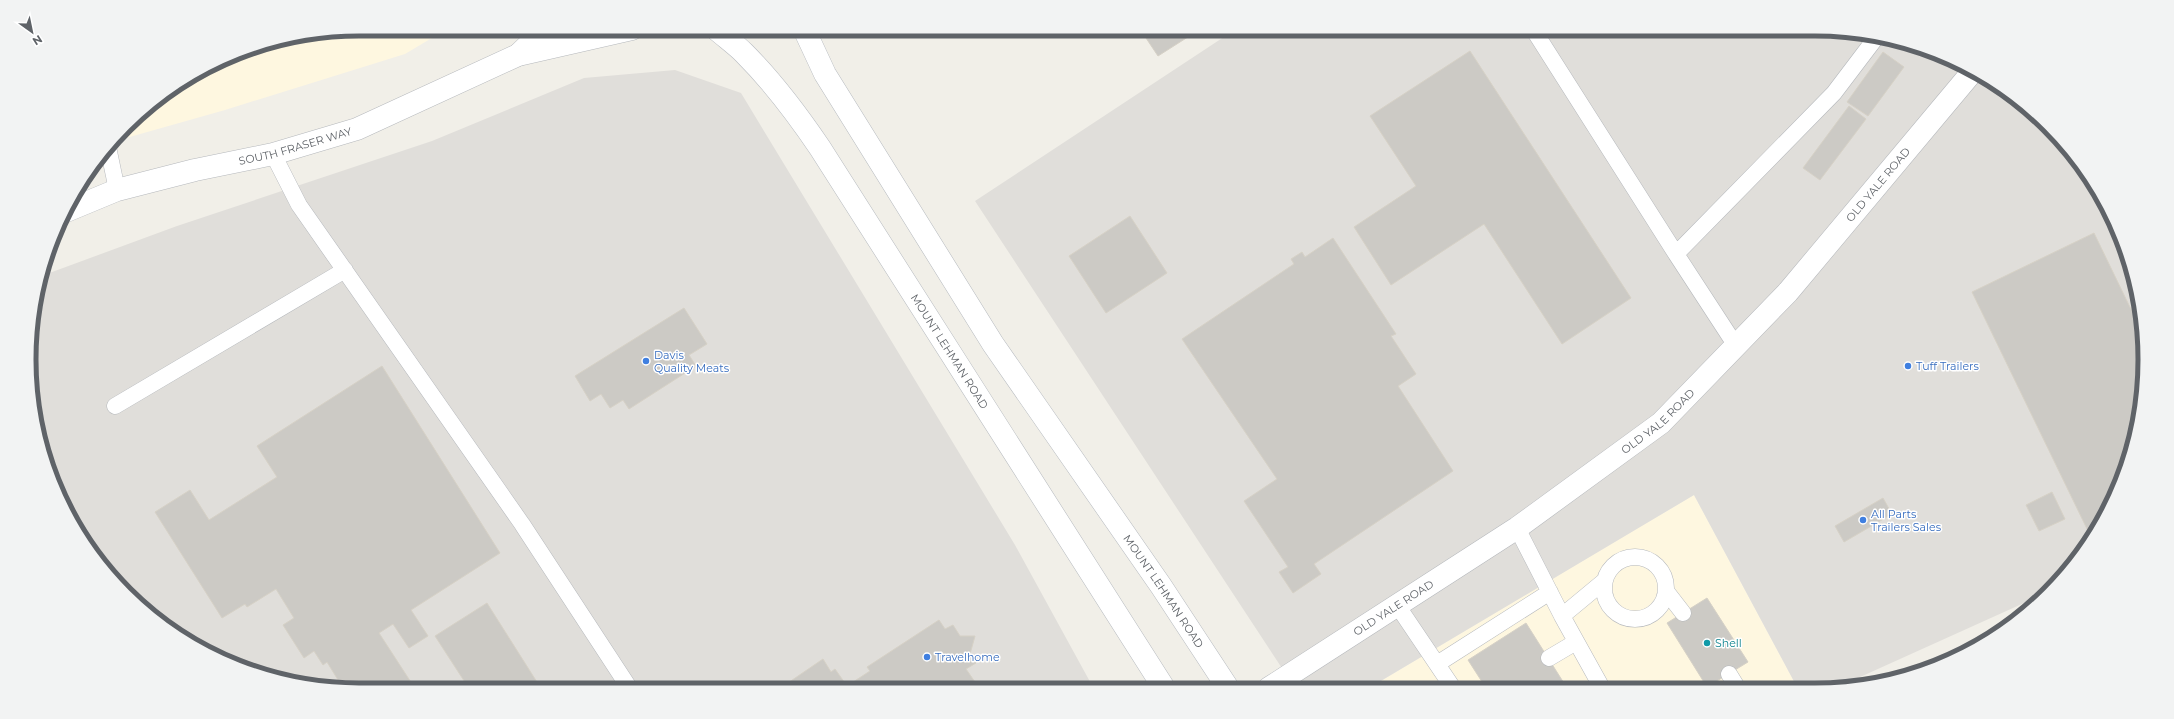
<svg xmlns="http://www.w3.org/2000/svg" width="2174" height="719" font-family="Montserrat,sans-serif">
<rect width="100%" height="100%" fill="#f1efe8"/>
<!-- commercial -->
<path fill="#fef7e0" d="M360 29H447L405 54 225 110 112 142 141 111 233 54 295 35Z
M1694 495 1797 687 1369 688 1626 535Z"/>
<!-- industrial -->
<path fill="#e0deda" d="M1236 29H1814L1879 35 1941 54 1998 85 2048 126 2089 176 2120 233 2139 295 2145 360 2139 424 2101 525 2044 594 1838 687H1797L1694 495 1369 688H1295L975 201Z
M675 70 741 93 1015 545 1094 689 360 690 295 684 233 665 176 634 126 593 85 543 40 445 30 381 32 317 44 275 177 226 432 141 584 78Z"/>
<!-- building -->
<path fill="#cccac5" stroke="#d6d1c6" d="M1140 29H1187L1191 35 1158 56Z
M1470 51 1631 298 1562 344 1484 224 1391 285 1354 227 1416 186 1370 116Z
M1883 52 1904 67 1868 116 1847 102Z
M1849 106 1866 119 1820 180 1803 168Z
M1130 216 1167 273 1106 313 1069 256Z
M2094 233 2142 332 2145 360 2139 424 2101 525 2089 533 1972 292Z
M1333 238 1396 334 1391 336 1416 374 1398 386 1453 471 1314 564 1321 574 1293 593 1279 572 1288 567 1244 501 1277 479 1182 339 1294 264 1291 259 1302 252 1305 257Z
M684 308 707 344 689 355 696 366 629 409 623 400 610 408 601 394 590 401 575 376Z
M382 366 500 553 411 610 428 636 409 648 393 624 379 633 416 690 343 688 327 662 323 665 314 651 304 658 283 625 294 618 276 589 247 607 245 604 222 618 155 512 190 490 209 520 277 477 257 446Z
M2052 492 2065 519 2039 531 2026 505Z
M1883 498 1892 514 1844 542 1835 526Z
M1707 598 1748 662 1707 687 1667 623Z
M487 603 542 690H470L435 636Z
M939 620 945 629 953 625 960 636H975L970 654 976 663 966 669 975 682 964 689H783L782 687 823 659 831 672 835 669 847 686 870 671 867 667Z
M1526 623 1567 688H1486L1468 660Z"/>
<g fill="none" stroke-linecap="round" stroke-linejoin="round">
<!-- service casing -->
<g stroke="#b5b8bc" stroke-width="17">
<path id="service" d="M1533 29 1676 254 1834 93 1878 35
M108 147 117 190
M273 154 299 205 522 524 630 689
M1676 254 1736 346
M115 406 345 270
M1517 528 1562 616 1602 688
M1604 588a31 31 0 1 1 62 0a31 31 0 1 1-62 0Z
M1666 591 1683 613
M1397 605 1453 688
M1562 616 1603 582
M1549 658 1576 642
M1437 664 1550 592
M1729 674 1737 687"/>
</g>
<!-- minor casing -->
<g stroke="#b5b8bc" stroke-width="23">
<g id="minor">
<path id="s1" d="M1269 688 1517 528 1661 423 1788 292 1973 71"/>
</g>
</g>
<!-- tertiary casing -->
<g stroke="#b5b8bc" stroke-width="23">
<g id="tertiary">
<path d="M518 55 545 29"/>
<path id="s2" d="M64 212 117 190 195 170 273 154 357 129 518 55 632 29"/>
</g>
</g>
<!-- secondary casing -->
<g stroke="#b6babf" stroke-width="23">
<g id="secondary">
<path id="s3" d="M716 29C725 37 736 45 744 53 773 82 797 114 820 148L1164 688"/>
<path id="s4" d="M804 29 825 74 993 344 1161 586 1228 688"/>
</g>
</g>
<!-- service -->
<use href="#service" stroke="#fff" stroke-width="16"/>
<!-- minor -->
<use href="#minor" stroke="#fff" stroke-width="22"/>
<!-- tertiary -->
<use href="#tertiary" stroke="#fff" stroke-width="22"/>
<!-- secondary -->
<use href="#secondary" stroke="#fff" stroke-width="22"/>
</g>
<!-- markers -->
<g fill="#3f7fe0" stroke="#fff" stroke-width="1.5">
<circle cx="646" cy="361" r="4"/>
<circle cx="1908" cy="366" r="4"/>
<circle cx="1863" cy="520" r="4"/>
<circle cx="927" cy="657" r="4"/>
</g>
<circle fill="#0f9aa8" stroke="#fff" stroke-width="1.5" cx="1707" cy="643" r="4"/>
<g text-anchor="middle" stroke-width="3" stroke-linejoin="round" paint-order="stroke">
<!-- street labels -->
<g font-size="11" fill="#5f6368" stroke="#fff">
<text dy="4" stroke="none"><textPath href="#s2" startOffset="241">SOUTH FRASER WAY</textPath></text>
<text dy="4" stroke="none"><textPath href="#s1" startOffset="796">OLD YALE ROAD</textPath></text>
<text dy="4" stroke="none"><textPath href="#s3" startOffset="400">MOUNT LEHMAN ROAD</textPath></text>
<text dy="4" stroke="none"><textPath href="#s1" startOffset="472">OLD YALE ROAD</textPath></text>
<text dy="4" stroke="none"><textPath href="#s4" startOffset="668">MOUNT LEHMAN ROAD</textPath></text>
<text dy="4" stroke="none"><textPath href="#s1" startOffset="148">OLD YALE ROAD</textPath></text>
</g>
<!-- shop labels -->
<g font-size="11" fill="#366cbe" stroke="#fff" text-anchor="start">
<text x="654" y="359">Davis<tspan x="654" dy="13">Quality Meats</tspan></text>
<text x="1916" y="370">Tuff Trailers</text>
<text x="1871" y="518">All Parts<tspan x="1871" dy="13">Trailers Sales</tspan></text>
<text x="935" y="661">Travelhome</text>
</g>
<!-- culture labels -->
<g font-size="11" fill="#0d838f" stroke="#fff" text-anchor="start">
<text x="1715" y="647">Shell</text>
</g>
</g>
<!-- crop -->
<path d="M0 0H2174V719H0ZM359 36H1815A323 323 0 0 1 2138 359V360A323 323 0 0 1 1815 683H359A323 323 0 0 1 36 360V359A323 323 0 0 1 359 36Z" fill="#f2f3f3" fill-rule="evenodd"/>
<path fill="none" stroke="#5f6368" stroke-width="5" d="M359 36H1815A323 323 0 0 1 2138 359V360A323 323 0 0 1 1815 683H359A323 323 0 0 1 36 360V359A323 323 0 0 1 359 36Z"/>
<!-- north arrow -->
<g transform="translate(32 32) rotate(147)" stroke="#ffffff" stroke-width="3" paint-order="stroke">
<path d="M0-3L7 15L0 10L-7 15Z" fill="#5f6368"/>
<text y="-6" font-size="11" font-weight="bold" text-anchor="middle" fill="#5f6368">N</text>
</g>
</svg>
